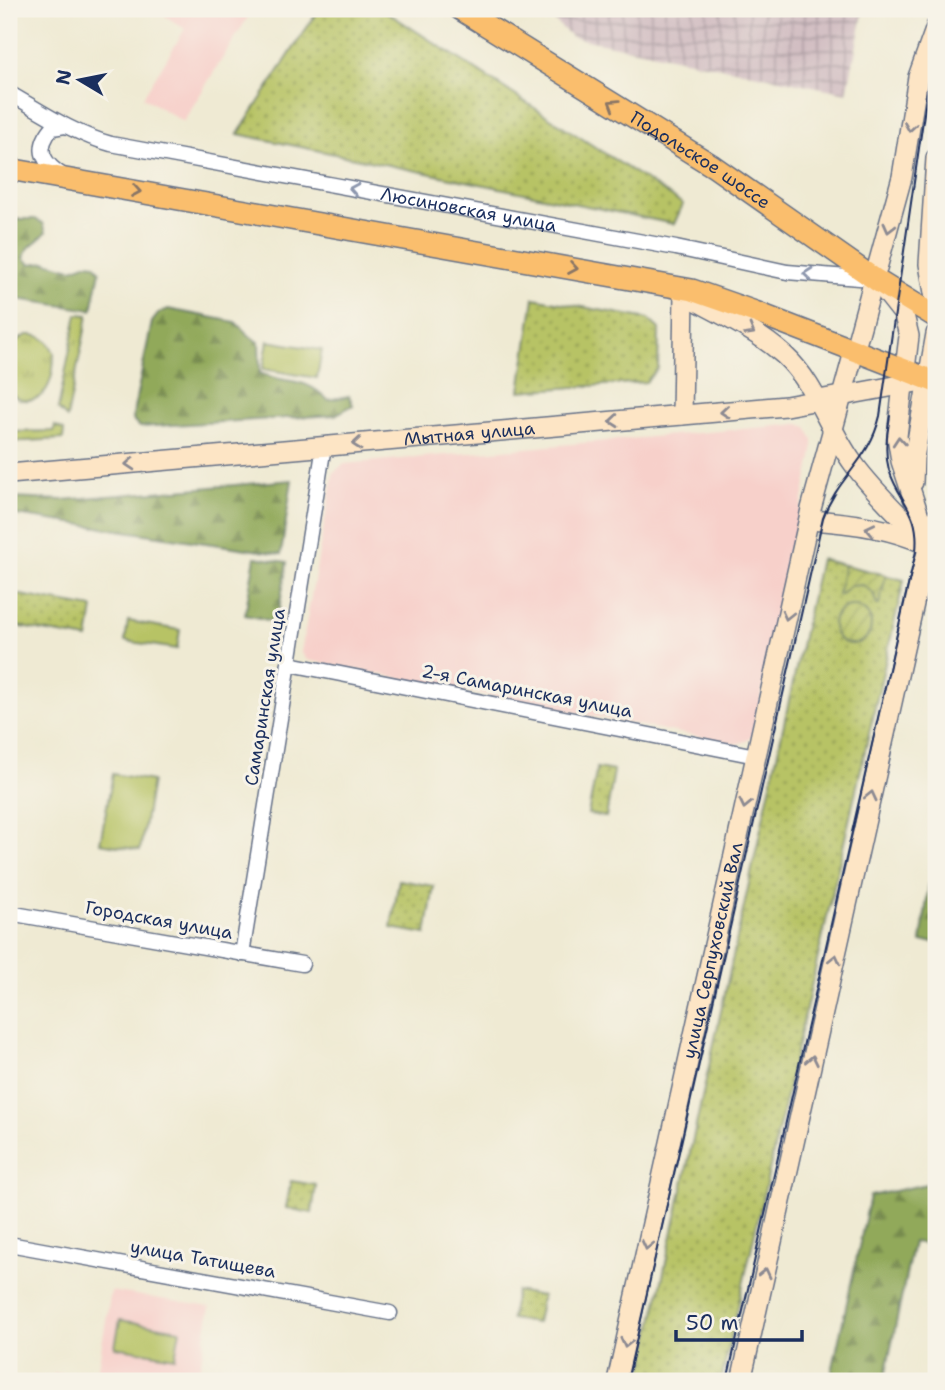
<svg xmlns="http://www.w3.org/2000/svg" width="945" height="1390" font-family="'Shantell Sans',sans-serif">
<defs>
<pattern id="industrial-grid" width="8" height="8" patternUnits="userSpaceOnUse" patternTransform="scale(1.75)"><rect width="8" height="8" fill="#d2bec2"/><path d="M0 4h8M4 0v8" fill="none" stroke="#aa9ba1"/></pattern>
<pattern id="grass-tufts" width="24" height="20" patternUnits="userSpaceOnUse" patternTransform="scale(1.75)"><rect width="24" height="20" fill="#b7c365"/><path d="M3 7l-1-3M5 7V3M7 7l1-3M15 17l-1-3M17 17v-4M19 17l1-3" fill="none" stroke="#949f56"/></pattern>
<pattern id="forest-firs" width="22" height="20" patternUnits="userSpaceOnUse" patternTransform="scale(1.75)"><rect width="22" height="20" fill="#91a95a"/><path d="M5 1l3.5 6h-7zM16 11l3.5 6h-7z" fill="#768a4e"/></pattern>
<pattern id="park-dots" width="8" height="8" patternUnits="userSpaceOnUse" patternTransform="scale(1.75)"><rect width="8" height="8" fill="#b7c365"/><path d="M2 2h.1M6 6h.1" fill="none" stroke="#949f56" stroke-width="1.8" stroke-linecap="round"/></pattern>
<pattern id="garden-furrows" width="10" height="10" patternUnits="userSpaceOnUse" patternTransform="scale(1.75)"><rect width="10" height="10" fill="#b7c365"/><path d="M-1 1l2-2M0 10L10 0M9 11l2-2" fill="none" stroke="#949f56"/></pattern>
</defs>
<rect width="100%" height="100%" fill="#f7f3e8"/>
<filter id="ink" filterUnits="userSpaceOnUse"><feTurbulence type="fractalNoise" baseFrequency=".0143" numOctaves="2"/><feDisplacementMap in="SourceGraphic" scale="14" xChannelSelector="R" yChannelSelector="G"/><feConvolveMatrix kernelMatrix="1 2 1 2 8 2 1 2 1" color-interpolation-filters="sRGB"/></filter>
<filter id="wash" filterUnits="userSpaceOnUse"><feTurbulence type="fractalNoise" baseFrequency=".00686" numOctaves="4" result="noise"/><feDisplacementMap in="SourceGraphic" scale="28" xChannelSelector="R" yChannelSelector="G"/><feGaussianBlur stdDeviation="1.57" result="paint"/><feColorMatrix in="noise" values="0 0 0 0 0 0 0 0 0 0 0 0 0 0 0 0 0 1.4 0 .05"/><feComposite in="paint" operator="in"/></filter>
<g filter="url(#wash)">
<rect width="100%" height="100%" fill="#efead3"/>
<!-- built -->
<path fill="#f7d0ca" d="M168 9H253L183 122 143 97 185 29 164 15Z
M800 424 807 427 813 440V452L753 735 746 741 736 744 307 660 301 652 333 476 334 472 344 464Z
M111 1291 210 1307 198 1381H53L54 1373 96 1379Z"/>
<!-- industrial -->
<path fill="url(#industrial-grid)" d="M552 9H864L847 93 572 37 550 17Z"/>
<!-- grass -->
<path fill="url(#grass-tufts)" stroke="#697962" stroke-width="2" d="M77 314 88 315 67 418 58 409Z
M27 335C41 334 49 340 54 353 54 370 51 399 29 400 20 401 14 397 9 391 9 370 3 344 27 335Z
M55 426 64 430 63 439 9 442V432L54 431Z"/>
<!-- forest -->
<path fill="url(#forest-firs)" stroke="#566c5c" stroke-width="2" d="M18 219H35L43 223 46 232C38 243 27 244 24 258L30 264 46 262 72 269 88 263 95 264 100 271 92 310 9 298C9 275 2 238 18 219Z
M168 309 235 322C244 329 248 337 259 342L260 373C287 385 304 375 328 400L349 396 353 405 335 415 140 427 133 420 134 409 152 322 159 313Z
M292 480 281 554 9 514V498L62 500Z
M255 557 287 562 277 622 245 615Z
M929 884 936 886V942H921Z
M936 1182V1245L913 1242 884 1381H830L870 1196Z"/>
<!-- park -->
<path fill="url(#park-dots)" stroke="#697962" stroke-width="2" d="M319 9H382L683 204 674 224 238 134Z
M534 298 648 319 659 329 658 368 646 382 520 391Z
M820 559 904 580 721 1381H640Z
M15 594 93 608 88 639 10 625Z
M597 768 614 771 606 817 588 814Z
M399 880 434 886 426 934 391 928Z
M291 1181 316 1185 312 1213 286 1208Z
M516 1291 542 1296 537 1323 511 1319Z"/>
<!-- garden -->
<path fill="url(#garden-furrows)" stroke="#697962" stroke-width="2" d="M844 565 886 575 879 605H877L873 593 863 585 850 586 840 595H838Z
M833 625a19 19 0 1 1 38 0a19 19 0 1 1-38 0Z"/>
<!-- pitch -->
<path fill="#b7c365" stroke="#697962" stroke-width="2" d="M268 341 322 350 317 378 263 369Z
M128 621 180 630 177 649 125 641Z
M113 774 152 781 140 850 100 843Z
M120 1320 180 1330 175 1357 115 1347Z"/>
</g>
<g filter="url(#ink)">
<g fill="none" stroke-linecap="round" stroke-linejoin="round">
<!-- minor casing -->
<g stroke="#657087" stroke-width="17">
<g id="minor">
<path id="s1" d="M9 93C42 112 74 134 111 144L676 248 787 272 871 279"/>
<path d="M65 177C43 163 34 150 52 128L65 126"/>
<path d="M290 664 756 756"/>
<path d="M9 913 302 964"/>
<path d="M242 954 324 446"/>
<path d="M9 1244 390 1313"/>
</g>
</g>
<!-- secondary casing -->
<g stroke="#657087" stroke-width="22">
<g id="secondary">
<path d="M936 158 929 264 936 304"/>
<path d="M881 286 904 315 909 336 897 436 901 461 928 543"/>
<path d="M682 293C716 312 755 329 784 355 816 384 828 429 853 463 877 497 910 523 936 555"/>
<path d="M682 415 684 293"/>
<path id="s2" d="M9 474 786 406 933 379"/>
<path d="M913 482 914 458 936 334"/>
<path d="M809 520C844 522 891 528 923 543"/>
<path id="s3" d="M617 1381 811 509 902 177 918 77 936 27"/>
<path d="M741 1381 915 599 936 518"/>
</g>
</g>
<!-- primary casing -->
<g stroke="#657087" stroke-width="24">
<g id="primary">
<path id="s4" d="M460 9 713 166 876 280 936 317"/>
<path d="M9 169 692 290 755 312 936 382"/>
</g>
</g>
<!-- minor -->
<use href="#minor" stroke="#fff" stroke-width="14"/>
<!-- secondary -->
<use href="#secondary" stroke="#fde5c5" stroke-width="19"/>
<!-- primary -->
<use href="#primary" stroke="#fabe6d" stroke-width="21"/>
<!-- tram -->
<path stroke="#1b2f5e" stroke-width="2" d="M627 1381 823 518C838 476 869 462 880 416L936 31
M727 1381 916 551C920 510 900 504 889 470 884 452 887 434 890 416"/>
</g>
<!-- one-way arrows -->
<defs><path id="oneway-chevron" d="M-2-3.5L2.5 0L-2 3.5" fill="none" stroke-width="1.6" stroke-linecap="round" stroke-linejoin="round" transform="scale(1.75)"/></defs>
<g stroke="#8a7666">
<use href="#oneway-chevron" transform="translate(613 104) rotate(-148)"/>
<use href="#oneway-chevron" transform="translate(136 191) rotate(10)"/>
<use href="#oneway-chevron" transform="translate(573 268) rotate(10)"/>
</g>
<g stroke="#8c8a92">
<use href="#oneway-chevron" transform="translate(910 127) rotate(99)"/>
<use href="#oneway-chevron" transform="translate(889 228) rotate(104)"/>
<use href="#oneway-chevron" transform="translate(750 331) rotate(30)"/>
<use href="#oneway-chevron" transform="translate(725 412) rotate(175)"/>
<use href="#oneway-chevron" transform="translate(614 421) rotate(175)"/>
<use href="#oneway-chevron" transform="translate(899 441) rotate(-95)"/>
<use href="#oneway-chevron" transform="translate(357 444) rotate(175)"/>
<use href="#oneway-chevron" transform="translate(130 464) rotate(176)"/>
<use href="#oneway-chevron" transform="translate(870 529) rotate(-168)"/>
<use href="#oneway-chevron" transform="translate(787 615) rotate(103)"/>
<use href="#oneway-chevron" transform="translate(871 796) rotate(-77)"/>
<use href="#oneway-chevron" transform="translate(745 804) rotate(102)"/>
<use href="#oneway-chevron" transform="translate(835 959) rotate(-77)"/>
<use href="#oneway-chevron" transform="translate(812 1060) rotate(-78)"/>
<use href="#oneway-chevron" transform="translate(647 1245) rotate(103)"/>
<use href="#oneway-chevron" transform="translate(765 1273) rotate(-77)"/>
<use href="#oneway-chevron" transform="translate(626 1343) rotate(103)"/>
</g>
<g stroke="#8d97ae">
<use href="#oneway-chevron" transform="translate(354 189) rotate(-170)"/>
<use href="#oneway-chevron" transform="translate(808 274) rotate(-175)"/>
</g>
</g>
<g text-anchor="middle" stroke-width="6" stroke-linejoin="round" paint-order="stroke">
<!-- street labels -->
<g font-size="18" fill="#1b2f5e" stroke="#f7f3e8">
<text dy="6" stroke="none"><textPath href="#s4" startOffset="284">Подольское шоссе</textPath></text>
<text dy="6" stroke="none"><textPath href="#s1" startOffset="478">Люсиновская улица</textPath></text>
<text dy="6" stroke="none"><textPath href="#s2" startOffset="462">Мытная улица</textPath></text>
<text transform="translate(527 691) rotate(11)" y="6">2-я Самаринская улица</text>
<text transform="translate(265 697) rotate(-81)" y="6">Самаринская улица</text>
<text transform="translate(159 920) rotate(10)" y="6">Городская улица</text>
<text dy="6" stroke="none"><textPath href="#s3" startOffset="441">улица Серпуховский Вал</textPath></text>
<text transform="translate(203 1259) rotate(10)" y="6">улица Татищева</text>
</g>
</g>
<!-- margin -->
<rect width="945" height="1390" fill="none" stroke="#f7f3e8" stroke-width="35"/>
<!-- north arrow -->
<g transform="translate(80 80) rotate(280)" stroke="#f7f3e8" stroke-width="5" paint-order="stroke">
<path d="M0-5L12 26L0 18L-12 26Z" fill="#1b2f5e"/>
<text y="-10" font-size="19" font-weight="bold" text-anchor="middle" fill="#1b2f5e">N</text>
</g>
<!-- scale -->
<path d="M676 1330v10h126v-10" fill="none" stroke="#1b2f5e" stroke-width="3.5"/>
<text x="686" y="1330" font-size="21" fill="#1b2f5e" stroke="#f7f3e8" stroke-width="5" paint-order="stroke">50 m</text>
</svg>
